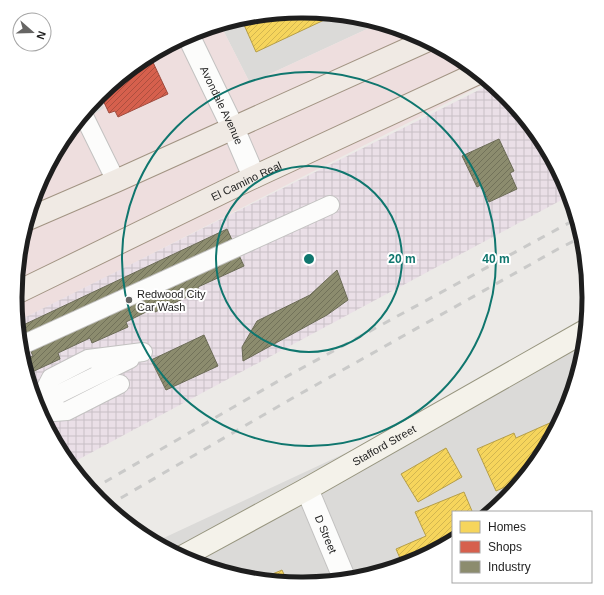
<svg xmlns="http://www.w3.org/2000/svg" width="604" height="595" font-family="Arial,sans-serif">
<defs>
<pattern id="industrial-grid" width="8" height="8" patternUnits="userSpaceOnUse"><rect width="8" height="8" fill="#eadfe7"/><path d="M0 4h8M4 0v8" fill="none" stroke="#c8bfc6"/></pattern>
<pattern id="homes-hatch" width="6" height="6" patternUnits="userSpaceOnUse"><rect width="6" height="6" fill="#f6d55c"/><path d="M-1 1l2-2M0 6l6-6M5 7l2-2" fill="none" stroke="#d2b650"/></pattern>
<pattern id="shops-hatch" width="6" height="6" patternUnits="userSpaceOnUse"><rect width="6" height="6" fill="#d6604d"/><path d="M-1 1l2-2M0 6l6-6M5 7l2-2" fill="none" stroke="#ad4f3f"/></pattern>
<pattern id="industry-hatch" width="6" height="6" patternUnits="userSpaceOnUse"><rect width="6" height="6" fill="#8c8c6e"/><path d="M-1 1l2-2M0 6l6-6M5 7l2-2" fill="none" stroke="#72725a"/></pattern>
</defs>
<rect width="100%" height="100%" fill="#eceae7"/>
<!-- residential -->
<path fill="#dbdad8" d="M302 11 358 17 380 23 250 83 220 24 246 16Z
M584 342 583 354 567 407 540 457 504 500 490 512H453V540L411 562 358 579 302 584 246 578 192 562 155 542Z"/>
<!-- commercial -->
<path fill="#eedede" d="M380 23 412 33 461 59 488 82 128 266 18 321 16 297 21 241 37 188 64 138 100 95 143 59 193 33 220 24 250 83Z"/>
<!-- industrial -->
<path fill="url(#industrial-grid)" d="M491 84 505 95 540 139 567 188 569 196 70 464 64 456 37 407 21 353 18 321Z"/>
<!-- parking -->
<path fill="#dcdbda" d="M99 96 104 108 76 125 70 144 62 142 64 138Z"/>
<!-- homes -->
<path fill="url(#homes-hatch)" stroke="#b59e49" d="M302 11 337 14 256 52 241 18 246 16Z
M561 418 540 457 521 480 496 491 477 449 514 433 516 438Z
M446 448 462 477 418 502 401 474Z
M464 492 472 511 469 512H453V540L411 562 403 565 396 549 426 536 415 512Z
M282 570 288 583 258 580Z"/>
<!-- shops -->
<path fill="url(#shops-hatch)" stroke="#9f4c3f" d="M150 56 168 94 118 117 115 111 109 113 100 94 143 59Z"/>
<!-- industry -->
<path fill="url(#industry-hatch)" stroke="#6b6b56" d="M499 139 514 171 510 173 517 189 489 202 481 185 477 187 462 156Z
M227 229 244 266 198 287 200 291 155 312 154 308 126 322 128 327 92 343 90 338 58 353 60 359 32 372 26 359 33 356 19 327Z
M337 270 348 300 327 315 243 361 242 347 257 321 310 295Z
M204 335 218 366 166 390 151 360Z"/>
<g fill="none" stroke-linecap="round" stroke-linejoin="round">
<!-- lane casing -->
<g stroke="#c3c2c1" stroke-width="20">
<path id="lane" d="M83 114 116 181
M20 346 330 205
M37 405 51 378 88 359 143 352
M38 409 59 394 130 359
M41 413 67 411 120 384"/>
</g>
<!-- street casing -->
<g stroke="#c3c2c1" stroke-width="24">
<g id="street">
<path id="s1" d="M188 35 233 128 254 177"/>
<path id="s2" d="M307 489 345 580"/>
</g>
</g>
<!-- secondary casing -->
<g stroke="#97957f" stroke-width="24">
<g id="secondary">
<path id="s3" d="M182 557 307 489 585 331"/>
</g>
</g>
<!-- primary casing -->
<g stroke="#a29483" stroke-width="24">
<g id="primary">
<path d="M28 219 116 181 426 41"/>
<path id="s4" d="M16 293 254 177 478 73"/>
</g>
</g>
<!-- lane -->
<use href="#lane" stroke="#fcfcfb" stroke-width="18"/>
<!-- street -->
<use href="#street" stroke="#fcfcfb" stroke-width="22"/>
<!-- secondary -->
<use href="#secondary" stroke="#f4f2ea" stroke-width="22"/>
<!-- primary -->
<use href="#primary" stroke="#f0eae4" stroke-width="22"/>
<!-- rail -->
<path stroke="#cacac9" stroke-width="3" stroke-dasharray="8 8" stroke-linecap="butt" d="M91 490 280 380 576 219
M107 506 291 399 558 249 582 237"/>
</g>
<!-- distance rings -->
<g fill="none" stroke="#0f766e" stroke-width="2">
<circle cx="309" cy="259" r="93"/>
<circle cx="309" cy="259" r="187"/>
</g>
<!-- markers -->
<circle fill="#666564" stroke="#fff" stroke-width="1.5" cx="129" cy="300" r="4"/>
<g text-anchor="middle" stroke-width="4" stroke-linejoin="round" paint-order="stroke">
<!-- street labels -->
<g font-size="11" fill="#1e1e1e" stroke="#fff">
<text dy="4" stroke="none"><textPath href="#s1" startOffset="78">Avondale Avenue</textPath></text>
<text dy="4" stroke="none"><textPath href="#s4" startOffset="256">El Camino Real</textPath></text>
<text dy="4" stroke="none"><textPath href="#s3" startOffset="231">Stafford Street</textPath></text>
<text dy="4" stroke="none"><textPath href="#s2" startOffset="49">D Street</textPath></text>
</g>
<!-- poi labels -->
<g font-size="11" fill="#1e1e1e" stroke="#fff" text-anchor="start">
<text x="137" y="298">Redwood City<tspan x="137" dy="13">Car Wash</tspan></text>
</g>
</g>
<!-- crop -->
<path d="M0 0H604V595H0ZM301 18H303A279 279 0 0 1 582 297V298A279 279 0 0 1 303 577H301A279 279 0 0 1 22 298V297A279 279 0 0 1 301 18Z" fill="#fff" fill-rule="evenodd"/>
<path fill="none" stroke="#1e1e1e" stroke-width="5" d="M301 18H303A279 279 0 0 1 582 297V298A279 279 0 0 1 303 577H301A279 279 0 0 1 22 298V297A279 279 0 0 1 301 18Z"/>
<circle cx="309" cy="259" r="6" fill="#0f766e" stroke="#fff" stroke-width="2"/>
<g font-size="12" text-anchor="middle" font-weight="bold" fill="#0f766e" stroke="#fff" stroke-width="4" stroke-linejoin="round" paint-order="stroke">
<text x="402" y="263">20 m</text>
<text x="496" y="263">40 m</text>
</g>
<!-- legend -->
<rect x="452" y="511" width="140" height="72" fill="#ffffff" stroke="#a5a5a5"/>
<rect x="460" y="521" width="20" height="12" fill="#f6d55c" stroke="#a5a5a5"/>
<text x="488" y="531" font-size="12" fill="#1e1e1e">Homes</text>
<rect x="460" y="541" width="20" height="12" fill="#d6604d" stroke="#a5a5a5"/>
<text x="488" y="551" font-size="12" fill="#1e1e1e">Shops</text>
<rect x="460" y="561" width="20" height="12" fill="#8c8c6e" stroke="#a5a5a5"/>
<text x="488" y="571" font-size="12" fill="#1e1e1e">Industry</text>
<!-- north arrow -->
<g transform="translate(32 32) rotate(110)"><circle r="19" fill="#ffffff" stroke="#a5a5a5"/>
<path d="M0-3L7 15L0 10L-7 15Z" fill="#666564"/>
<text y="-6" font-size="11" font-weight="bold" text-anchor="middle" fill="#1e1e1e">N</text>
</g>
</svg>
